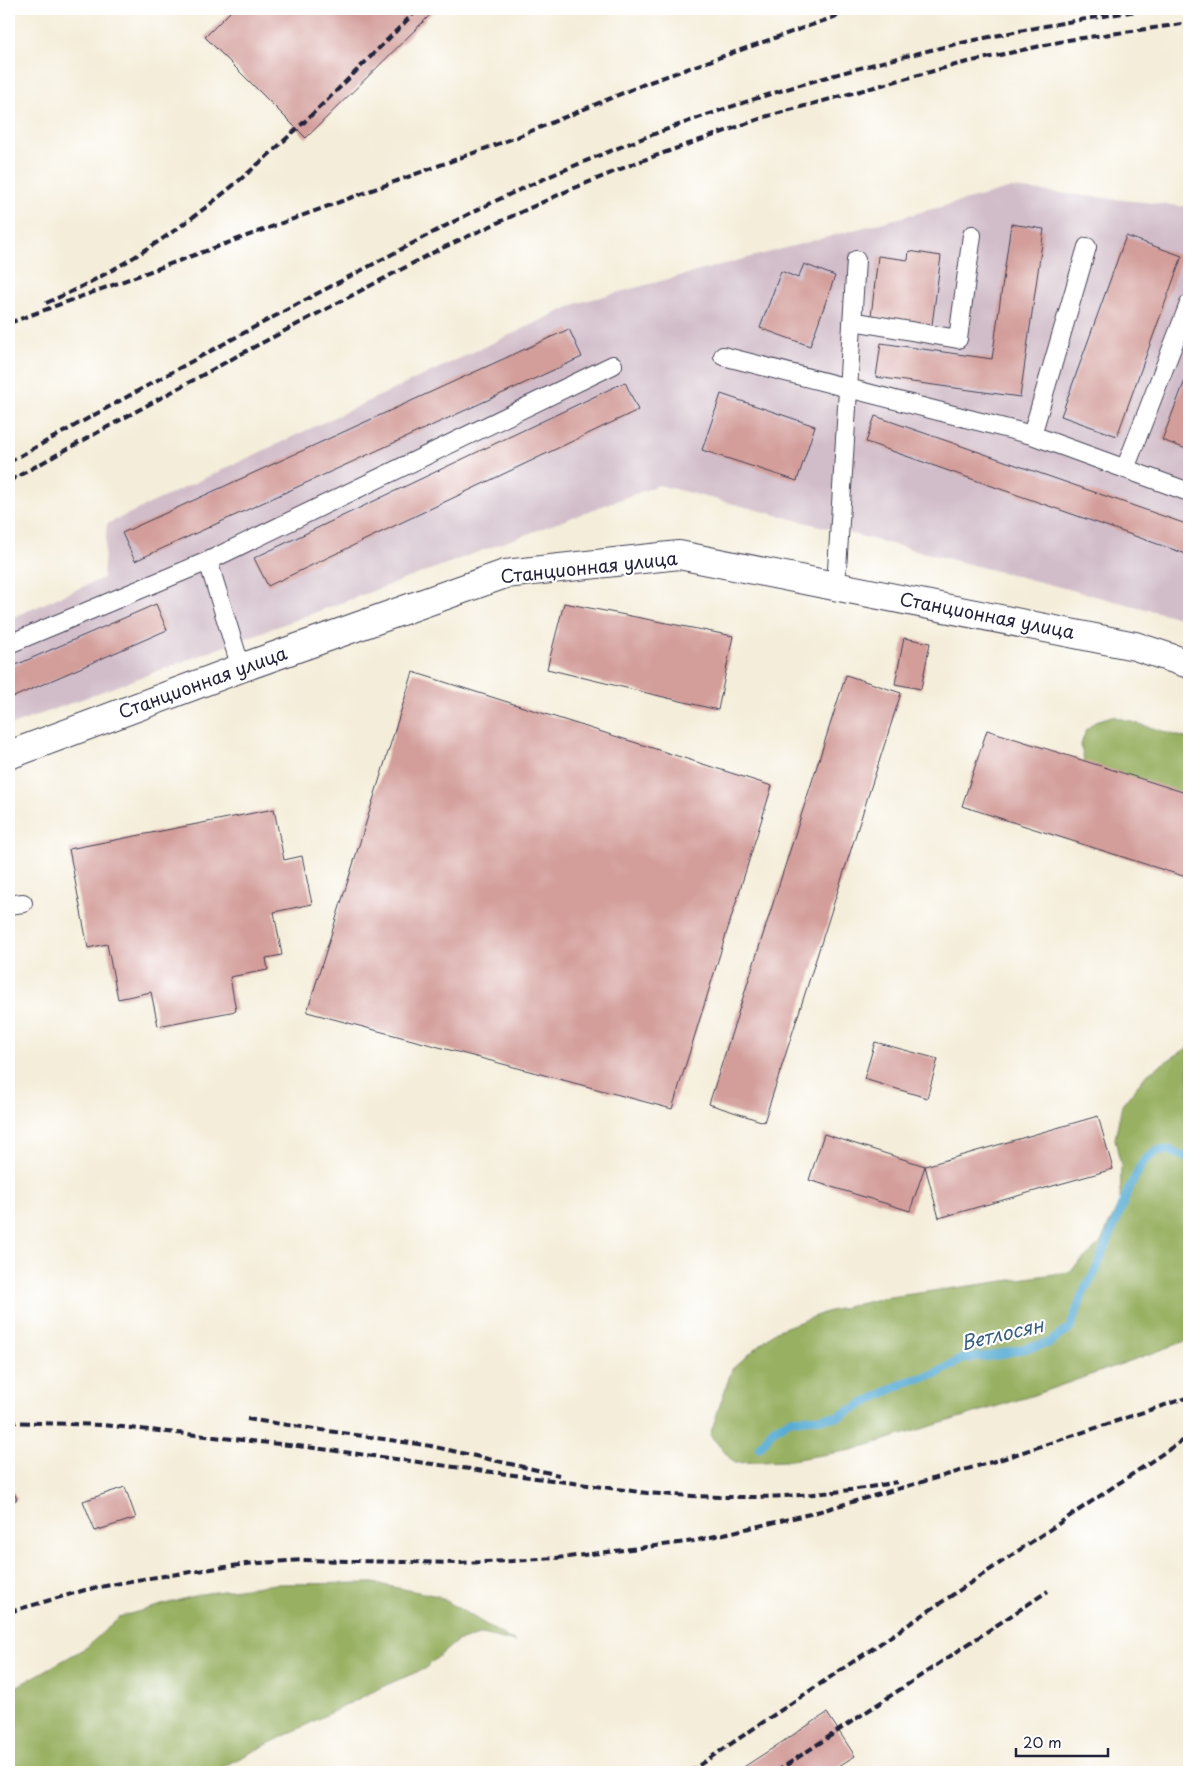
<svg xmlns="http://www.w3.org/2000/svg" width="1198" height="1781" font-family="'Playpen Sans',sans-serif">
<rect width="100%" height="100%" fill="#fff"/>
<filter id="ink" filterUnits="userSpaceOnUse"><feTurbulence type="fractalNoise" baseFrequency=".02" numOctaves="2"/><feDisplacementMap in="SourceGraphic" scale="10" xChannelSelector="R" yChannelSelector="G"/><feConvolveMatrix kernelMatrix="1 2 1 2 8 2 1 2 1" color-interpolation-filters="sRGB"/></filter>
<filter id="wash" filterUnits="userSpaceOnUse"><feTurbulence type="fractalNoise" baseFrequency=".0096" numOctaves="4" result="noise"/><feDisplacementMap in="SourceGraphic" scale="20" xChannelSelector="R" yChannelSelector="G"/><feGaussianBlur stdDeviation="1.12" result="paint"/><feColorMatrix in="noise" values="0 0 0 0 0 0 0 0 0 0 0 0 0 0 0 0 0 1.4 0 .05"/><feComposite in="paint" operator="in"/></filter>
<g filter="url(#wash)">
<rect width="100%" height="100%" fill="#f4edd9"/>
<!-- industrial -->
<path fill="#d1bdc9" d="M1012 188 1189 207V620L659 485 9 726V619L103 578 107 524 578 303Z"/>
<!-- forest -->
<path fill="#98b062" stroke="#5d694e" d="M1112 716 1189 739V811L1095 774 1084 761 1081 745 1086 730 1096 721Z
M1189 1047V1340L1031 1396 852 1450 785 1461 734 1463 710 1435 732 1369 776 1331 826 1312 883 1298 1069 1272 1100 1244 1120 1201 1121 1166 1115 1139 1122 1105 1148 1073Z
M373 1583 438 1596 515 1642 483 1634 457 1641 424 1669 386 1685 212 1772H9V1691L87 1647 119 1617 201 1594 275 1584Z"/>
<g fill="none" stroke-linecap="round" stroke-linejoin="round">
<!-- stream -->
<path stroke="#58acd4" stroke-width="9" d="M759 1448 773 1430 790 1420 837 1417 906 1382 936 1374 964 1358 991 1356 1049 1343 1070 1328 1084 1291 1095 1272 1129 1189 1143 1162 1156 1151 1169 1150 1189 1159"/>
</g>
<g id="blocks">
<!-- building -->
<path fill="#d39d9a" d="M233 9H436L306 138 205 37Z
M1011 224 1044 229 1020 397 876 377 881 343 992 359Z
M1126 236 1182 256 1117 436 1061 416Z
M909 251 941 256 932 325 871 317 878 256 908 260Z
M804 264 835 276 810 346 760 328 781 271 798 278Z
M569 329 582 357 135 561 122 533Z
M1189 370V450L1162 440Z
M625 382 638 410 268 586 254 558Z
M721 394 815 426 797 481 702 450Z
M875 416 1189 525V555L866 442Z
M564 603 733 636 718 710 547 669Z
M156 604 167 630 9 699V668Z
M904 638 930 643 921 689 895 684Z
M413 672 772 786 672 1109 307 1012Z
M846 675 901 693 764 1122 709 1104Z
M987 730 1189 794V878L962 806Z
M274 809 284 860 302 856 312 904 274 912 282 955 266 958 268 970 230 977 236 1011 158 1026 151 992 118 999 107 944 88 948 69 849Z
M875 1042 938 1059 927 1098 864 1079Z
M1098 1116 1113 1169 939 1218 925 1166Z
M824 1134 925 1166 910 1211 809 1180Z
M9 1484 17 1499 9 1504Z
M125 1487 136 1518 95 1531 83 1501Z
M827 1713 855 1756 829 1772H736Z"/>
</g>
</g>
<g filter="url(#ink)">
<use href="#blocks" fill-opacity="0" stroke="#424053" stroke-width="1"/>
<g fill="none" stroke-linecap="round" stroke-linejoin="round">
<!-- lane casing -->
<g stroke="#424053" stroke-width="20">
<path id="lane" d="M852 321 958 339 972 235
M723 356 1032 435 1189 492
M1032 435 1087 247
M1125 469 1189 304
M208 561 241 668
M836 586 856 260
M9 644 208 561 613 365
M9 905 23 903"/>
</g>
<!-- street casing -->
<g stroke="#424053" stroke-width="30">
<path id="street" d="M9 755 241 668 505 574 679 555 1135 646 1189 664"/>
</g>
<!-- lane -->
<use href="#lane" stroke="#fff" stroke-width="18"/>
<!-- street -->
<use href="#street" stroke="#fff" stroke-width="28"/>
<!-- rail -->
<path stroke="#22223b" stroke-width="4" stroke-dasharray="8 4" stroke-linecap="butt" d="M46 303C199 237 303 124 418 9
M9 323 517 137 647 83 857 9
M9 462C127 397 245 331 364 269 415 242 466 214 519 190 719 99 934 39 1151 9
M9 481 239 355 438 250 567 191 638 162 768 116 959 64 1068 40 1189 23
M247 1419 431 1446 559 1475
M9 1422 103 1425 307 1447 647 1493C731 1500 814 1499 897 1482
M9 1612 85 1590 136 1580 246 1564 302 1560 457 1563 512 1561 568 1557 694 1541 810 1514 1002 1459 1189 1397
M689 1772 1189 1436
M776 1772 1048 1591"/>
</g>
</g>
<g text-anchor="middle" stroke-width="4.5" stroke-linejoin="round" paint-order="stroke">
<!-- street labels -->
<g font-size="18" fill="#22223b" stroke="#fff">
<text transform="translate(589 568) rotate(-6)" y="6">Станционная улица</text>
<text transform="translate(987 616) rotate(11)" y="6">Станционная улица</text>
<text transform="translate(203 683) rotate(-20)" y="6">Станционная улица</text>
</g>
<!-- water labels -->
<g font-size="19" font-style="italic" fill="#3a6080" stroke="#fff">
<text transform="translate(1002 1334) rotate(-13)" y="7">Ветлосян</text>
</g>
</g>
<!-- margin -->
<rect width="1198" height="1781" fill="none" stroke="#fff" stroke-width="30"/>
<!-- scale -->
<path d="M1016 1748v8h92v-8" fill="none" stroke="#22223b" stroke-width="2.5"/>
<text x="1023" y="1748" font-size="15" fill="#22223b" stroke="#ffffff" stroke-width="4" paint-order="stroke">20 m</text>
</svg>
